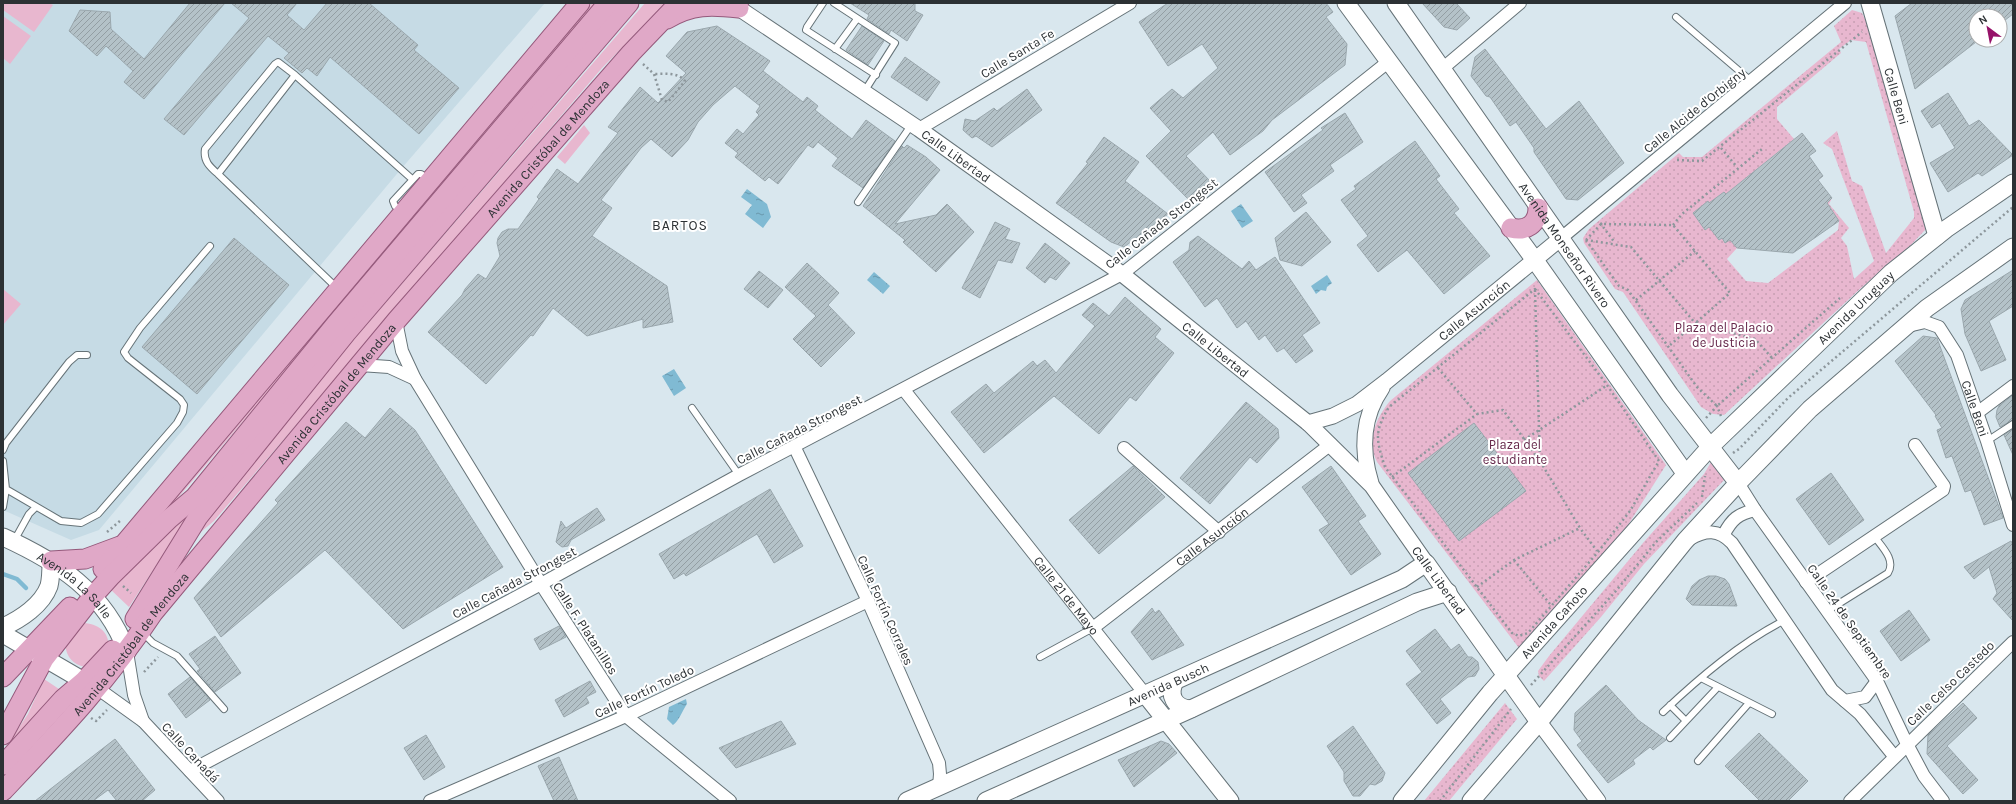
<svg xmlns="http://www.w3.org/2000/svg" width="2016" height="804" font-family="Karla,sans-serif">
<defs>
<pattern id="park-dots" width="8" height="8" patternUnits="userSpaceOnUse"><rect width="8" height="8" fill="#e8b7cf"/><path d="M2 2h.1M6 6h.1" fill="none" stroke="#c79eb2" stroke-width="1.8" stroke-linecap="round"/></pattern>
<pattern id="water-ripples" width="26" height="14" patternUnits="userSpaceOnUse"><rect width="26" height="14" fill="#80bad3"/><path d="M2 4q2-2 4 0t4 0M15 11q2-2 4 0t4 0" fill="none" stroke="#6998ac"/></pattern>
<pattern id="building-hatch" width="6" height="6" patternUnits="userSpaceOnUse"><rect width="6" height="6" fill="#b4c2c8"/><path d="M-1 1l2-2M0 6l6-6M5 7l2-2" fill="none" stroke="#939ea3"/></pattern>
</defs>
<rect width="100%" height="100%" fill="#d9e7ee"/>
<!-- built -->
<path fill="#c6dbe5" d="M3 3H545L401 169 99 530 71 540 3 510Z"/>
<!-- grass -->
<path fill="#e8b7cf" d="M3 3H49L53 5 34 32 3 10Z
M592 3H600L171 506 166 503Z
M645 3H666L602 68 214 521 190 541 347 347Z
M3 16 31 36 10 64 3 58Z
M584 125 590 133 565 164 557 157Z
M3 289 21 304 3 325Z
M199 500 129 607 109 588Z
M85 623C101 625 109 633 109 649L85 667C73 664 67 658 65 645L77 625Z
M44 679 62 691 5 748 28 714Z"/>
<!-- park -->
<path fill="url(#park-dots)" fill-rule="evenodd" d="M1852 10 1862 13 1873 36 1926 225V229L1907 249 1861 288 1724 415 1713 414 1701 407 1623 292 1615 289 1584 243 1583 238 1589 229 1679 153 1683 157H1702L1841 42 1834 26ZM1851 40 1866 42 1914 212V218L1886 253 1862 186 1852 181 1837 131 1823 143 1832 149 1874 261 1854 279 1847 246 1841 238 1849 228 1829 204 1832 198 1827 203 1839 221 1838 230 1768 283 1746 281 1727 259 1737 248 1730 240 1725 243 1722 238 1719 240 1709 227 1705 230 1693 213 1708 201 1709 203 1724 192 1726 194 1794 139 1777 119V107L1841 53 1839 49Z
M1537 280 1666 465 1628 525 1522 652 1377 462C1366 441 1376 418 1390 401Z
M1714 457 1726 478 1644 564 1601 617 1544 681 1539 676 1538 671 1549 656 1643 543 1704 474Z
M1505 703 1517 719 1449 801H1424Z"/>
<!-- water -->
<path fill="url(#water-ripples)" d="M747 189 767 204 771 217 763 228 745 214 752 205 741 197Z
M1241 204 1253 221 1242 228 1231 211Z
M874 272 890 286 883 294 867 280Z
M1327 275 1332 283 1327 287 1326 291 1321 290 1316 294 1311 286Z
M674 369 686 388 674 396 662 376Z
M686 699 687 704C682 711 679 721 673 725L667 719 669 707Z"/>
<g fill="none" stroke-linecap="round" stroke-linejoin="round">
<!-- stream -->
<path stroke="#80bad3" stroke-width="4.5" d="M3 574 17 579 26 588"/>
</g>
<!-- building -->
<path fill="url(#building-hatch)" stroke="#9aa7ad" d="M190 3H225L144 99 124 82 133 71 106 46 97 56 69 31 80 10 110 12 111 29 144 59Z
M231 3H297L287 15 304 30 327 3H369L418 45 414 50 459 88 419 134 330 57 317 76 307 68 302 73 284 58 289 53 268 36 184 135 164 119 249 18Z
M850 3H915V11L923 15 907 41 891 30 889 34 867 19 869 15Z
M1168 3H1326L1333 12 1326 17 1347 44 1345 65 1272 120 1263 131 1230 155 1213 132 1186 156 1210 181 1189 200 1146 156 1171 131 1150 108 1172 89 1183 98 1218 68 1202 44 1168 66 1139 22Z
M1422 3H1456L1470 18 1457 30 1444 27Z
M1912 3H2013V14L2000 24V16H1976V42L1915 89 1895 16Z
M717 26 770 61 763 71 803 102 807 97 818 106 815 110 852 139 866 120 895 141 863 188 832 166 838 158 818 142 813 148 808 145 778 184 769 177 765 181 735 157 738 153 725 143 737 129 743 134 759 115 756 112 760 106 735 86 713 105 698 122 688 140 672 157 651 139 641 148 601 200 612 208 592 236 667 286 673 322 643 328V319L587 336 553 308 533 336 531 335 486 384 428 332 462 295 465 289 478 274 486 279 500 256 497 243 498 238 502 232 508 229H518L539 199 537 197 557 169 578 184 618 133 608 127 640 87 658 103 686 73 666 56 687 32Z
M862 26 884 41 868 65 846 50Z
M1485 49 1546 129 1579 101 1624 163 1578 200 1566 199 1534 152V148L1516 122 1510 126 1490 97 1486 96 1471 76 1475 57Z
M905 57 940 82 927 101 891 77Z
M1027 89 1042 110 992 147 976 136 972 138 963 130 965 119 975 121 994 108 997 111Z
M1948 93 1969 126 1979 120 2013 155 1982 176 1978 173 1948 192 1930 163 1955 148 1940 123 1932 128 1921 111Z
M1345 113 1363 142 1330 165 1334 171 1301 195 1307 203 1294 212 1265 172 1323 130 1321 128Z
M1802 133 1816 151 1809 156 1823 176 1818 180 1832 198 1827 203 1839 221 1793 253 1737 248 1730 240 1725 243 1722 238 1719 240 1709 227 1705 230 1693 213 1708 201 1709 203 1724 192 1726 194Z
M1104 137 1139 162 1125 181 1168 214 1124 247 1111 242 1056 203 1088 163 1086 162Z
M1415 141 1440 176 1436 179 1459 209 1454 213 1490 256 1444 294 1407 250 1378 272 1357 245 1368 236 1341 200 1356 189 1354 186Z
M907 145 926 157 940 170 895 224 936 215 947 204 974 232 936 272 903 242 905 240 863 206 902 146 904 148Z
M1306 212 1331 242 1302 266 1280 260 1275 238Z
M995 222 1010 229 1005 239 1020 243 1012 263 998 260 980 298 962 288Z
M1198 236 1242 269 1249 261 1256 270 1275 257 1320 323 1302 335 1313 351 1296 363 1284 348 1277 352 1265 335 1259 340 1246 321 1237 328 1217 298 1205 307 1173 262 1189 250 1190 242Z
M234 238 289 285 197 394 142 347Z
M1045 243 1070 263 1056 280 1050 277 1045 283 1026 268Z
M807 263 839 293 828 305 855 333 821 367 793 339 816 316 785 287Z
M2013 270V306L1989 321 2006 360 1981 371 1965 334 1961 309 1965 300Z
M759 271 783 290 768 308 744 289Z
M1125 297 1161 329 1155 337 1174 353 1136 401 1130 397 1099 434 1054 396 984 453 951 412 986 384 994 393 1033 361 1037 366 1045 360 1056 373 1095 326 1082 315 1093 303 1109 316Z
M1923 336 1937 338 2003 518 1984 525 1971 490 1965 492 1952 456 1946 458 1937 430 1942 428 1935 416 1936 415 1895 361Z
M2013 395V420L2000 427 1996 417 1997 410 1999 406Z
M1246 402 1278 429 1279 438 1257 463 1250 457 1210 504 1180 478Z
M390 408 415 430 503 567 403 629 325 550 221 637 194 598 278 503 275 500 346 422 365 438Z
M1474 423 1526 491 1459 541 1408 473Z
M2013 429V455L2004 435Z
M1133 466 1165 497 1099 554 1069 520Z
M1331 466 1366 516 1358 521 1381 554 1351 575 1319 530 1329 524 1302 487Z
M1831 473 1864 520 1829 545 1796 499Z
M770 489 803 546 774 563 757 534 686 576 684 573 674 579 659 554Z
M597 508 605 520 571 540 568 546 562 547 558 544 556 542 561 521 566 528Z
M2011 541 2013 545V621L1993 599 1997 593 1989 567 1974 579 1964 567Z
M1708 576H1716L1725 579 1729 584 1737 606 1692 605 1686 599 1692 586 1699 580Z
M1152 608 1155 613 1159 610 1184 645 1152 660 1131 632Z
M1909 610 1930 640 1901 661 1880 631Z
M559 626 566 637 540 650 534 639Z
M1435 629 1451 650 1459 644 1468 657H1472L1478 662 1479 669 1475 676 1468 677 1440 699 1451 713 1437 724 1406 684 1422 672 1406 651Z
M215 636 241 673 215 692 197 671 200 669 189 654Z
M190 677 210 700 186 718 168 694Z
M590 681 596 692 586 697 589 703 564 717 555 700Z
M1606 685 1638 720 1666 740 1653 750 1650 747 1633 760 1635 764 1608 783 1577 745 1582 741 1574 730 1575 713Z
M1963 703 1977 718 1947 746 1978 780 1963 794 1927 754 1928 735Z
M781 721 796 744 736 768 719 748Z
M1353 726 1385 773 1382 781 1375 785 1370 784 1360 796H1353L1344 781V772L1327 746Z
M1759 733 1808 781 1788 801H1760L1725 766Z
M426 735 445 767 424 780 404 748Z
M115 739 155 790 142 801H117L108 790 93 801H35Z
M1161 741 1169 744 1177 753 1134 787 1118 760Z
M559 757 578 801H554L538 766Z"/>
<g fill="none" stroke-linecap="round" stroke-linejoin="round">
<!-- service casing -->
<g stroke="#667378" stroke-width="8">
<path id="service" d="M823 3 807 27 806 30 876 75
M834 3 895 43 864 92
M1676 17 1751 81
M835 49 857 19
M218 174C210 167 203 161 205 149L275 64 278 62 295 75
M858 202 912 124
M402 212 395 206 393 201 418 174H421L428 179
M337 288 218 174 295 75 412 179
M692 408 739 475
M1987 441 2013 424
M3 450 6 443 69 362 77 355H87
M3 461 6 489 3 507
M6 489 61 521 81 523 98 514 177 423 183 412 184 405 180 399 128 358 124 352 140 328 210 246
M14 541 29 514 36 507
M1827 611 1888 573C1896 560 1882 547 1874 536
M142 632 153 643 177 656 224 709
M1040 657 1093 628
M1701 678 1772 714
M1670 705 1686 721
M1663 712C1700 677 1740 643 1785 620
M1670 738 1718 687
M1698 761 1749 703"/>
</g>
<!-- minor casing -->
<g stroke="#667378" stroke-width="14">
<g id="minor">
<path d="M1442 69 1520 3"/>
<path d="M919 129 1130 3"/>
<path d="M1560 239 1845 3"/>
<path d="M396 321 402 351 415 379 541 584 626 716 730 801"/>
<path id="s1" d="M1908 326 1925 322 1939 327 1957 355 1987 441 2013 525"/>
<path d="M360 365 389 367 415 379"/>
<path id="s2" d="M904 390 1145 694"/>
<path d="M1977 413 2013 386"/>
<path d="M795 448 868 601 939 763 940 774 939 787"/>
<path d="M1124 448 1219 532"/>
<path d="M1738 483 1755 510 1877 681 1907 744 1924 776 1943 801"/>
<path d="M1724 534C1732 519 1738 514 1755 510"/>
<path d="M1690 539C1706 530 1718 529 1732 543L1832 690 1860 714 1894 756"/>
<path d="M1806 582 1943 490 1944 486 1915 445"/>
<path id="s3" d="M1093 628 1331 444"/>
<path d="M127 652 134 695 143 721"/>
<path d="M97 688 143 721 218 801"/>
<path d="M1845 701 1865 697 1877 681"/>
<path d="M190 771 541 584 739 475 1122 274 1388 62"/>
<path d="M430 801 626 716 868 601"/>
<path d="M1850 801 2013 642"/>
</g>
</g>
<!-- tertiary casing -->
<g stroke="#667378" stroke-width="17">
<g id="tertiary">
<path id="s4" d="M731 3 919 129 1122 274 1308 423 1372 486 1426 563"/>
<path id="s5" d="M1308 423 1333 416 1357 404 1387 381 1560 239"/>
<path d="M1371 483C1361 451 1362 417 1382 388"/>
<path d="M1539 722 1598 801"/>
</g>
</g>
<!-- secondary casing -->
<g stroke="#667378" stroke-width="19">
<g id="secondary">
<path d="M1346 3 1534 259 1685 473"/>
<path id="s6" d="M1396 3 1670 395 1738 483"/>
<path id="s7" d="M1870 3 1937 236"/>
<path id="s8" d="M3 537C58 562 105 592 127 652"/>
<path d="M3 627C21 619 42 605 49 586 51 578 51 568 51 561"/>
<path d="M3 634 94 687"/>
<path d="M1175 681C1168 695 1174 708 1191 709"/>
<path d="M1145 694 1230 801"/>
<path id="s9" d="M907 801 1402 579 1426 563 1539 722"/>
<path d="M986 801 1191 709 1417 602 1448 592"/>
<path id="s10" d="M1402 801 1490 693 1711 446 1891 273 1946 229 2013 183"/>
<path d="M1471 801 1539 722 1685 541 1738 483 1810 409 1927 308 2013 247"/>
</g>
</g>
<!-- primary casing -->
<g stroke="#94597b" stroke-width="21">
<g id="primary">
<path d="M667 19C692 4 711 5 739 8"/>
<path d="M1511 228C1526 232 1538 224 1538 208"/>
<path d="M51 561 85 559 120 546"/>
<path d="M103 569 580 3"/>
<path d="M135 619 198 517 347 332 629 3"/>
<path d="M3 677 70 607"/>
<path d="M3 735 44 659 93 596 111 576 169 519 195 497 336 324 608 3"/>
<path d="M3 765 63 699 84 681 113 650"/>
<path id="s11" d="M3 791C58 733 109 680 153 613L396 321 631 53 679 3"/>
</g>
</g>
<!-- path -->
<path stroke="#8d979c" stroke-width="2.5" stroke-dasharray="2 3" stroke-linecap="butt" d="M643 64 654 74 662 100 668 102 685 81C678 72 665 74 654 74
M1721 148 1737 167
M1677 160 1702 161 1862 32
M1602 223 1601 224 1615 243
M1673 225 1682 214 1762 149
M1586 240 1619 286 1628 290 1697 387 1717 406 1840 298
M1586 240 1601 224 1673 225 1730 293 1669 346
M1586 240 1631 247 1695 323 1755 339 1772 358
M1535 289 1607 385 1659 461 1630 511 1598 552 1528 633 1519 636 1512 633 1385 467C1376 439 1374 432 1389 407Z
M1535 290 1540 461
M1636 300 1695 251
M1438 368 1477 414 1503 410 1540 461 1580 528 1597 551
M1706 418 1717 406 1721 416
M1524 440 1606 386
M1733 453 1739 449 1788 398 2013 207
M1392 477 1477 414
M1702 497 1705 476
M107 532 121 520
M1514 560 1550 604
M123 586 131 593
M1477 587 1514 560 1580 528
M144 672 158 657
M1531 685 1615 592 1656 542 1697 503
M91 718 96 721 107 710
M1440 801 1511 709"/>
<!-- service -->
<use href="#service" stroke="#fff" stroke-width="6"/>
<!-- minor -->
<use href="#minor" stroke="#fff" stroke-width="12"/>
<!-- tertiary -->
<use href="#tertiary" stroke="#fff" stroke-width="15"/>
<!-- secondary -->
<use href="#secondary" stroke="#fff" stroke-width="17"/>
<!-- primary -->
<use href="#primary" stroke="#e0a8c7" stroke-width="19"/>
</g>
<g text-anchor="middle" stroke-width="4" stroke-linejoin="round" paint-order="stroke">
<!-- street labels -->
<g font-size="13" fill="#2c3134" stroke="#fff">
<text transform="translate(1017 53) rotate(-31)" y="5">Calle Santa Fe</text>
<text dy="5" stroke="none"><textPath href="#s7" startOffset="97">Calle Beni</textPath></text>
<text transform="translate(1694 110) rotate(-39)" y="5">Calle Alcide d'Orbigny</text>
<text dy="5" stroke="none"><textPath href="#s11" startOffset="843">Avenida Cristóbal de Mendoza</textPath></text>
<text dy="5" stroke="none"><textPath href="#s4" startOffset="272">Calle Libertad</textPath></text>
<text transform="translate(1161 223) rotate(-38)" y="5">Calle Cañada Strongest</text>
<text dy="5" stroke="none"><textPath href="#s6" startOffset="295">Avenida Monseñor Rivero</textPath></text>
<text dy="5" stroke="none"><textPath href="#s10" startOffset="671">Avenida Uruguay</textPath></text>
<text dy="5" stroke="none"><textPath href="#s5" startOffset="203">Calle Asunción</textPath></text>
<text dy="5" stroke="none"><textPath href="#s4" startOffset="596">Calle Libertad</textPath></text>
<text dy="5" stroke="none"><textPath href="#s11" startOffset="519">Avenida Cristóbal de Mendoza</textPath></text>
<text dy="5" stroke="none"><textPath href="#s1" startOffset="122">Calle Beni</textPath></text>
<text transform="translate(799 429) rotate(-27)" y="5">Calle Cañada Strongest</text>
<text dy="5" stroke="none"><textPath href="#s3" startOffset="150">Calle Asunción</textPath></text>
<text transform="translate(1439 580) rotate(54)" y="5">Calle Libertad</text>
<text transform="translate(514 582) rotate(-28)" y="5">Calle Cañada Strongest</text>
<text dy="5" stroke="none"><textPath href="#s8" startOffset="87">Avenida La Salle</textPath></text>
<text dy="5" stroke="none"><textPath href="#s2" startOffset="262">Calle 21 de Mayo</textPath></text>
<text transform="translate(886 610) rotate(66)" y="5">Calle Fortín Corrales</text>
<text transform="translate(1850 621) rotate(55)" y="5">Calle 24 de Septiembre</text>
<text dy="5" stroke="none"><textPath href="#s10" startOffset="235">Avenida Cañoto</textPath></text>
<text transform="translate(586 628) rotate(57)" y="5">Calle F. Platanillos</text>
<text dy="5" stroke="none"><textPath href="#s11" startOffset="195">Avenida Cristóbal de Mendoza</textPath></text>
<text transform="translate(1950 683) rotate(-44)" y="5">Calle Celso Castedo</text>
<text dy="5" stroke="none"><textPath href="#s9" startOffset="286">Avenida Busch</textPath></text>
<text transform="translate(644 691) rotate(-25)" y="5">Calle Fortín Toledo</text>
<text transform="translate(191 752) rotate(47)" y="5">Calle Canadá</text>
</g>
<!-- park labels -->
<g font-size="13" fill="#66284b" stroke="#fff">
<text x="1724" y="332">Plaza del Palacio<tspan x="1724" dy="15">de Justicia</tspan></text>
<text x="1515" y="449">Plaza del<tspan x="1515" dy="15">estudiante</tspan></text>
</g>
<!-- neighbourhood labels -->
<g font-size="14" letter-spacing="1" fill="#2c3134" stroke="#fff">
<text x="680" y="230">BARTOS</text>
</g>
</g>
<!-- border -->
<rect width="2016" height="804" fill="none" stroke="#2c3134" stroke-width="8"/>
<!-- north arrow -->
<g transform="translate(1988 28) rotate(328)"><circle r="19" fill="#ffffff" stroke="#abadae"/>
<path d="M0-3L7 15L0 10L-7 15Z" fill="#961269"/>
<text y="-6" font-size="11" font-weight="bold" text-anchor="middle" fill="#2c3134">N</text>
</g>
</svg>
